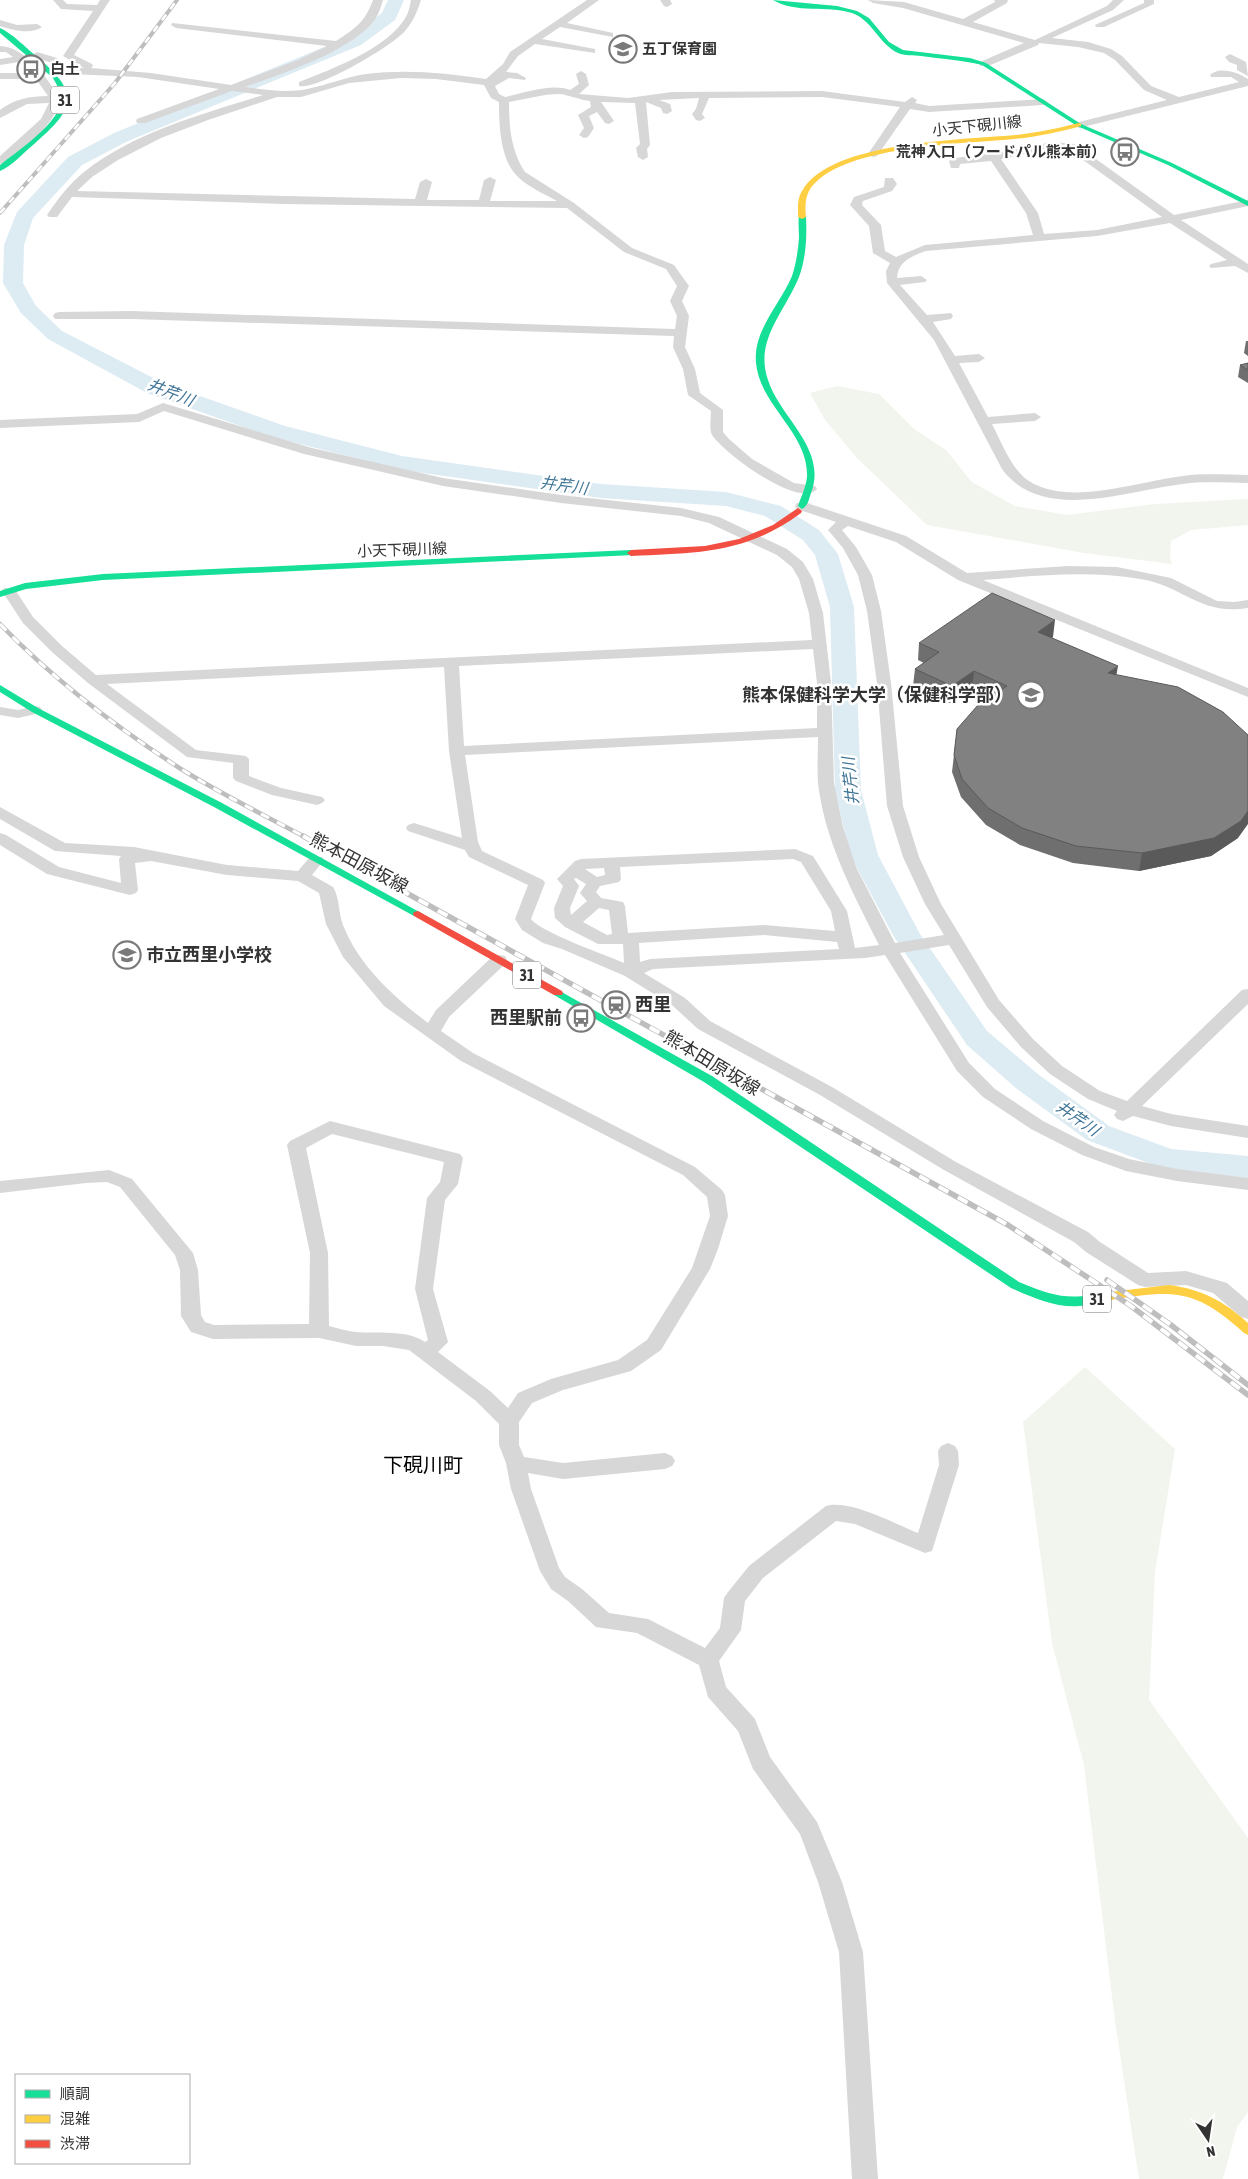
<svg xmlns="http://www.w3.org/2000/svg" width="1248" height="2179" font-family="'Asap Condensed','Noto Sans JP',sans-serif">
<rect width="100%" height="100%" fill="#fff"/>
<!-- green -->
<path fill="#f1f5ed" d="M837 386 879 394 914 429 946 450 972 482 1015 506 1067 515 1155 504 1248 499V525L1191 530 1171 541 1170 557 1172 564 1084 553 927 525 857 458 825 420 810 393Z
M1085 1367 1175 1449 1155 1572 1149 1700 1248 1838V2112L1237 2127 1223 2179H1139L1115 2021 1084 1765 1052 1643 1023 1422Z"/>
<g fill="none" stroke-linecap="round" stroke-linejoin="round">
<!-- river -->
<path fill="#ddebf3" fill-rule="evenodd" d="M388 0H404L395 20 361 45 128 141 82 165 33 218 24 245 23 283 36 306 62 331 163 383 285 426 402 456 601 484 726 492 781 506 819 530 838 554 854 607 861 790 878 855 920 934 987 1031 1039 1075 1109 1126 1171 1149 1248 1156V1178L1167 1170 1087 1140 1017 1089 967 1045 893 935 850 855 835 790 830 607 815 555 803 540 765 516 726 506 601 498 402 470 269 436 147 393 48 339 21 313 3 283 4 245 17 212 68 157 114 133 349 37 382 13Z"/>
<!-- street -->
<path fill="#d7d7d7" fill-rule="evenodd" d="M53 0H63L67 4 97 5 100 0H110L74 55 92 64 93 66 91 68 151 73 231 85 298 60 327 46 176 28 171 25 172 23 336 41C356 28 365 22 373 0H383C381 6 379 13 376 18 355 50 281 74 245 87 265 90 287 93 307 89 327 85 346 77 366 74 406 69 446 73 486 79L503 64 510 52 587 0H599L567 23 613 33V37L560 27 542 39 595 49V53L535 44 518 56 506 72 517 73 526 78 525 80 509 78 495 86 499 94 505 97C525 93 551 83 570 90L579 84 576 74 581 71 586 74 589 85 579 94 628 98 672 92 822 91 905 102 912 97 917 100 915 103 929 106 1043 99 1048 102 1043 105 929 112 910 109 877 156 873 157 868 154 900 107 822 97 709 98 702 114 705 118 700 121 696 120 692 114 696 109 699 98 659 100 670 104 672 111 667 114 663 113 661 108 646 102 650 145 647 149 648 157 643 160 638 157 636 148 640 144 635 103 601 102 614 121 609 124 605 123 597 112 589 116 594 128 588 137 584 138 579 135 584 128 578 115 591 107 590 101C580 100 569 95 560 94 543 94 526 99 509 102 509 126 511 151 525 172L574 203 632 248 674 265 689 286 682 301 689 316 685 347 695 369 700 393 723 410V432L729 439 752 459 794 483 815 486 817 489C799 510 723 452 712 435 709 429 711 418 711 411L688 395 683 369 673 347 674 336 131 319H55L53 316 55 313 59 312 131 311 675 329 677 316 670 301 677 286 666 269 624 252 567 208 283 204 72 197 57 217H49L47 215C58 199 69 184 84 172 134 132 203 114 263 95L232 91 145 123H137L136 121 137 119 219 89 138 77 71 74 60 71 49 62 33 57 32 55 37 52 57 58 68 67 84 68 63 56 93 11 61 9ZM401 78 436 79 484 85 491 98 499 102C499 124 500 159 517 176 527 186 544 194 557 201H490L496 180 490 177 484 180 479 200H427L432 182 426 179 420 182 415 199 77 191 92 177 118 160 161 138 208 120 277 97H301L349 83Z
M411 0H421C417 12 413 22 405 31 392 46 318 90 299 86V82C332 69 390 48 407 15 409 10 410 5 411 0Z
M660 0H670L672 4 667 7 664 6Z
M868 0 904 2 963 19 995 2 994 0H1008L1007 3 973 22 1035 40 1107 6 1113 0H1124L1113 10 1052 38 1088 42 1111 49 1122 56 1151 86 1179 97 1239 82 1231 77H1211L1210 75C1220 66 1237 72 1248 79V86L1079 128 1074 125 1075 123 1167 100 1144 90 1115 60 1104 53 1078 47 1039 43 1038 45 988 66H980V62L1024 43 903 8 873 3Z
M1144 0H1154V4L1104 27H1096L1095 25 1144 3Z
M0 20 17 25 37 24 42 27C31 35 12 30 0 26Z
M0 46C24 46 50 80 60 100 53 128 25 146 4 163L0 164V156L41 119 49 103 27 104 0 118V110C14 99 30 96 48 96L36 79H0V73H29L19 62 0 65V59L13 57 6 52H0Z
M1230 54 1246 62 1248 76 1237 70V65L1229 62 1225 57Z
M1053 142 1075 144 1174 215 1248 200V206L1181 220 1248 264V273L1235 266 1211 268 1209 266 1211 264 1227 260 1170 223 1097 236 926 251C912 256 898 261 897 278L921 276 927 280 925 282 900 285 927 315 951 313 953 316 951 319 933 322 955 356 979 354 985 358 979 362 959 363 988 417 1035 413 1041 417 1035 421 992 424C1002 443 1011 469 1029 481 1069 507 1139 481 1183 476 1205 473 1226 475 1248 475V483C1226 483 1204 481 1183 484 1128 490 1042 524 1002 469L934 340 887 283 886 271 890 263 873 253 869 226 850 205 854 197 884 187 885 178H893L897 184 892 191 863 201 862 205 881 225 885 251 896 257 925 245 1033 235 1026 213 991 161 960 164 959 168H951L949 161 954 158 988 154 993 152 997 153ZM1053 148 1068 149 1162 217 1097 230 1044 234 1038 213 1001 159Z
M163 403 312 448 443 478 561 495 681 508 719 517 787 549 803 562 813 579 823 613 831 683 834 783 843 827 856 867 895 943 944 935 925 904 903 857 887 806 877 683 867 611 858 575 843 548 828 530 836 522 797 509 795 506 797 503H807L906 536 967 573 1068 566 1117 567 1171 578 1217 601 1234 602 1248 600V608C1200 616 1184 586 1140 579 1087 570 1035 576 983 580L1248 688V697L958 580 896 542 848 526 842 530 856 547 872 575 881 611 891 683 903 806 919 857 941 904 999 1000 1033 1039 1062 1066 1100 1091 1127 1101 1242 990 1248 989V1004L1142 1106 1171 1114 1248 1126V1138L1171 1126 1133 1116 1123 1121 1117 1119 1114 1115 1117 1111 1088 1099 1050 1074 1021 1047 987 1007 949 945 900 953 969 1063 995 1089 1043 1121 1094 1147 1129 1159 1177 1169 1248 1178V1190L1177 1181 1126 1171 1082 1155 1031 1129 983 1097 957 1071 885 955 865 958 653 969 644 973 685 998 710 1021 832 1087 956 1162 1088 1232 1100 1242 1148 1273 1186 1271 1227 1283 1248 1301V1319L1241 1317 1213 1293 1186 1285 1145 1287 1138 1285 1086 1252 1074 1242 944 1170 820 1095 698 1029 673 1006 625 976 562 949 543 943 522 930 515 919 528 885 469 857 465 850 408 831 406 828 408 825 414 823 462 838 449 751 444 667 107 684 196 750 246 756 249 759V776L281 788 322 797 325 800 322 803 317 805 272 795 236 781 233 778V763L187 757 88 683 52 652 23 623 2 591 4 588H14L33 617 62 646 96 675 812 640 809 613 799 579 792 567 777 555 709 523 681 516 561 503 443 486 304 454 164 411 139 422 0 428V420L137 414ZM813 649 817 683V728L464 746 459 666ZM818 737C818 752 817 768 818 783 825 842 853 893 879 945L855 948 847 911 813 856 795 849 581 859 575 861 557 879 563 886 554 908 555 918 565 927 598 944H623L624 963C604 954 542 933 531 919L545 883 543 880 482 851 478 842 465 755ZM793 859 801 862 831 911 835 931 764 925 628 933 625 906 623 902 601 898 596 892 600 886 619 882 621 879 620 867ZM604 868 605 875 597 877 585 869ZM576 878 586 884 580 893 587 901 571 915 570 908 579 886 574 879ZM599 908 609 910 612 934 607 935 583 922ZM764 935 837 942 839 949 650 959 640 962 639 943Z
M35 706 40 707 42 710 40 713 18 718 0 715V707L18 710Z
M0 807 65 843 134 847 227 865 298 871 310 857H322L324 860 312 875 333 887C340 898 338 913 343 925 359 966 394 997 428 1023L436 1010 493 956 499 955 505 956 507 960 505 964 449 1017 441 1031 473 1053 695 1167 722 1190 725 1195 728 1216 718 1249 710 1269 661 1350 631 1371 563 1390 532 1403 519 1422V1445L524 1457 563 1463 665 1453 672 1456 675 1461 672 1466 665 1469 563 1479 528 1473 531 1489 559 1568 565 1577 582 1589 609 1613 648 1619 705 1648 720 1628 724 1598 728 1592 749 1566 826 1506C850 1499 895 1524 918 1533L939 1465 938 1451 941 1446 948 1443 955 1446 958 1451 959 1465 932 1551 925 1553 855 1524 836 1521 763 1578 745 1601 741 1630 719 1661 726 1687 755 1719 770 1757 817 1822 842 1882 863 1952 878 2179H852L839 1952 818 1882 800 1834 753 1769 738 1731 708 1697 699 1665 637 1633 596 1627 568 1601 551 1589 540 1571 511 1489 506 1463 499 1445V1424L476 1401 409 1350 383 1346H356L319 1338 213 1339 191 1332 181 1316 180 1270 175 1255 120 1187 107 1182 86 1183 0 1193V1181L109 1170 132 1179 193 1253 198 1270 201 1315 205 1322 214 1325 309 1324 310 1253 287 1145 290 1141 330 1121 460 1154 463 1158 458 1184 445 1200 433 1289 448 1342 438 1352 490 1391 508 1408 518 1393 551 1379 618 1360 647 1340 692 1268 710 1216 707 1197 683 1175 461 1061 384 1006 343 957 326 924 319 893 298 881 227 875 151 861 135 863 138 890 136 893 130 895 47 874 0 845V833L6 835 59 867 121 883 119 859 121 856 55 851 0 819ZM332 1134 444 1162 440 1182 427 1198 415 1289 428 1340 425 1342C407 1329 376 1334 356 1332 347 1331 337 1328 329 1326L328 1253 306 1148Z"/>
<!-- fast -->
<path fill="#16e098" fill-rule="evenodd" d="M773 0 837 6 857 11 869 18 889 42 903 50 970 58 986 63 1081 124 1172 163 1248 201V206L1168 165 1077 126 982 65C962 60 941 59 921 56 914 55 904 56 898 53 879 44 872 20 852 13 827 5 796 14 773 0Z
M0 28C13 34 25 47 36 56 83 95 74 109 33 145 23 153 12 166 0 171V165C17 151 65 120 61 96 60 89 56 84 53 78L0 33Z
M799 215 806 217C807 237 806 258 799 277 785 312 754 340 768 380 780 418 828 449 811 493 809 499 808 506 802 509L798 506C801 497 806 487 807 477 809 433 760 406 756 363 753 330 780 305 792 276 796 264 798 251 799 238 799 231 798 222 799 215Z
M631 550 634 551V555L103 580 26 589 0 597V591L25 583 103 574Z
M0 685 38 708 222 803 423 914 422 916H414L214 807 32 712 0 692Z
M558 990 712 1076 1019 1282C1057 1298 1069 1300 1110 1292L1114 1293 1116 1296 1114 1299 1110 1300C1100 1303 1089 1306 1079 1306 1056 1308 1032 1297 1011 1288L704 1082 554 995 553 993Z"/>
<!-- slow -->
<path fill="#ffcf43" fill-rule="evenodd" d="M1079 123 1081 124V126C1059 132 1037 137 1014 139 966 144 836 145 809 191 805 199 805 208 806 217L802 219 798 217C798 208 797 199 802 191 830 141 963 140 1015 135 1037 133 1058 128 1079 123Z
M1169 1285C1201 1289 1224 1301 1248 1323V1335L1244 1333C1194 1288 1174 1290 1110 1300L1106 1299 1104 1296 1106 1293 1110 1292Z"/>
<!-- jam -->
<path fill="#f24e42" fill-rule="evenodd" d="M798 508 802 511 801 513C746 554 696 553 631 556L627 553 631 550 705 546 739 539 773 525Z
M418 911 562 991 563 993 562 995H554L414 916 413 914 414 912Z"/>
<!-- rail-far2 casing -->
<g stroke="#bebebe" stroke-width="4">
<path id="rail-far2" d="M0 213 115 83 177 0"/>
</g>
<!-- rail-far1 casing -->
<g stroke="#bebebe" stroke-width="4.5">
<path id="rail-far1" d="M0 624C54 680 116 727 181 769 221 794 264 815 305 837"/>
</g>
<!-- rail casing -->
<g stroke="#bebebe" stroke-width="5.5">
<path id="rail" d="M303 836 1008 1225 1131 1306 1248 1395
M1107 1280 1171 1325 1248 1385"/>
</g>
<!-- rail-far2 -->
<use href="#rail-far2" stroke="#fff" stroke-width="2.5" stroke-dasharray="7" stroke-linecap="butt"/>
<!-- rail-far1 -->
<use href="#rail-far1" stroke="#fff" stroke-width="3" stroke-dasharray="9" stroke-linecap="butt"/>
<!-- rail -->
<use href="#rail" stroke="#fff" stroke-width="4" stroke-dasharray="11" stroke-linecap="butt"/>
</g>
<!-- wall -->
<path fill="#6f6f6f" d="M1246 341H1248V356L1244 353Z
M1248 363V383L1238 377 1240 365Z
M1053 637 1052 638 1116 675 1238 838 1211 856 1139 871 1073 863 1020 845 986 825 961 797 952 772 957 729 991 696 972 688 950 703 913 686 915 669 924 663 918 660 919 643Z"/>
<!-- shaded-wall -->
<path fill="#5a5a5a" d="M1055 620 1053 637 1036 649 1038 632Z
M1118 666 1115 683 1108 673Z
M974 671 972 688 950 703 952 686Z
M1248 811V824L1238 838 1211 856 1139 871 1142 853Z"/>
<!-- building -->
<path fill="#818181" stroke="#5a5a5a" d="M1248 363V370L1240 365Z
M992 593 1055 620 1038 632 1118 666 1108 673 1178 687 1223 712 1248 735V811L1241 821 1214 838 1142 853 1076 846 1022 828 988 808 962 779 954 755 957 729 978 705 1007 686 974 671 952 686 915 669 939 652 919 643Z"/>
<!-- icons -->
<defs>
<g id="school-ring" transform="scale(1.4375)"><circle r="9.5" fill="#fff" stroke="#7a7a7a" stroke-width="1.5"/><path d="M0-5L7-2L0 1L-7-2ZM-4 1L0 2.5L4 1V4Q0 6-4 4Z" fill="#7a7a7a"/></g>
<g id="bus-ring" transform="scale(1.4375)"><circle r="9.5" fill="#fff" stroke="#7a7a7a" stroke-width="1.5"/><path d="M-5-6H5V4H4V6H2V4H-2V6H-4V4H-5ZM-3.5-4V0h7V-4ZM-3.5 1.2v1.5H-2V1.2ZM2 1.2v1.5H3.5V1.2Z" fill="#7a7a7a"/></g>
<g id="university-ring" transform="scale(1.4375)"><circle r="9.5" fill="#fff" stroke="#7a7a7a" stroke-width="1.5"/><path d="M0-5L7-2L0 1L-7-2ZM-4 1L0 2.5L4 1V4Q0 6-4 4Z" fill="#7a7a7a"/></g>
<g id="station-ring" transform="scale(1.4375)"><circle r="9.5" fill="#fff" stroke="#7a7a7a" stroke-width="1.5"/><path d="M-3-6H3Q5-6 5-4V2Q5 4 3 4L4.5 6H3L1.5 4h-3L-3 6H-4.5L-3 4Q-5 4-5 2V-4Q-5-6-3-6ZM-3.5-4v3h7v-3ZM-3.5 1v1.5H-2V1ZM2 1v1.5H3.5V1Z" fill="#7a7a7a"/></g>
</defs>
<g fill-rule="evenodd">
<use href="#school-ring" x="623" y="49"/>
<use href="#bus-ring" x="31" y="69"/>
<use href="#bus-ring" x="1125" y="152"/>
<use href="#university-ring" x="1031" y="695"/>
<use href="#school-ring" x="127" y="955"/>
<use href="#station-ring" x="616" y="1005"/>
<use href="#bus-ring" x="581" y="1018"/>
</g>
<g text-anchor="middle" stroke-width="5" stroke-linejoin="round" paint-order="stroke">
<!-- far-poi labels -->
<g font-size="15" font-weight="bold" fill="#333" stroke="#fff" text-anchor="start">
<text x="642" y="54">五丁保育園</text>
<text x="50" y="74">白土</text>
<text x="1106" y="157" text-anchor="end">荒神入口（フードパル熊本前）</text>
</g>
<!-- far-street labels -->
<g font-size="15" fill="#333" stroke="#fff">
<text transform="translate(977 126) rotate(-6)" y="5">小天下硯川線</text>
<text transform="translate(402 550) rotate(-2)" y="5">小天下硯川線</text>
</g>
<!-- shield labels -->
<g fill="#fff" stroke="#707070" stroke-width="1">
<rect x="51" y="86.5" width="28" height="27" rx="4"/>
<rect x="513" y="961.5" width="28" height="27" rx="4"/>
<rect x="1083" y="1285.5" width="28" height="27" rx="4"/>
</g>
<g font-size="16" font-weight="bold" fill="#333">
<text x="65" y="106">31</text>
<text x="527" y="981">31</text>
<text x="1097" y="1305">31</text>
</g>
<!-- far-water labels -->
<g font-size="16" font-style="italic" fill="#3f7597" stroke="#fff">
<text transform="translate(171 392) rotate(22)" y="6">井芹川</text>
<text transform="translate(564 485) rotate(8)" y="6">井芹川</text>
<text transform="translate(850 781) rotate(-96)" y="6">井芹川</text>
<text transform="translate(1078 1118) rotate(35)" y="6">井芹川</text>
</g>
<!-- poi labels -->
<g font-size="18" font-weight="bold" fill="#333" stroke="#fff" text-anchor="end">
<text x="1012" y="701">熊本保健科学大学（保健科学部）</text>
<text x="146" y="961" text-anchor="start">市立西里小学校</text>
<text x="635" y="1011" text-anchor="start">西里</text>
<text x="562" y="1024">西里駅前</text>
</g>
<!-- street labels -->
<g font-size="18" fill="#333" stroke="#fff">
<text transform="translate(359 863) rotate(28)" y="6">熊本田原坂線</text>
<text transform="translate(712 1063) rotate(31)" y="6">熊本田原坂線</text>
</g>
<!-- quarter labels -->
<g font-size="20" fill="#000" stroke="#fff">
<text x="423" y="1472">下硯川町</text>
</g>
</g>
<!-- legend -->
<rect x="15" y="2074" width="175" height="90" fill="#ffffff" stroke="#adadad"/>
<rect x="25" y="2090" width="25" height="8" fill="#16e098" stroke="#adadad"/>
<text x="60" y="2099" font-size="15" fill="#333333">順調</text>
<rect x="25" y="2115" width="25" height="8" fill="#ffcf43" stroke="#adadad"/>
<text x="60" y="2124" font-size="15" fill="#333333">混雑</text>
<rect x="25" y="2140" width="25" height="8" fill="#f24e42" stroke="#adadad"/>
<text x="60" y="2149" font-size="15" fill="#333333">渋滞</text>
<!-- north arrow -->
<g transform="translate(1208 2139) rotate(167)" stroke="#ffffff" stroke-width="4" paint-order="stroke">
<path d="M0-4L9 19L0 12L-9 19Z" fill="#333333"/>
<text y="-8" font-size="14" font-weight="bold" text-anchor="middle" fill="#333333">N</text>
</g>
</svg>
